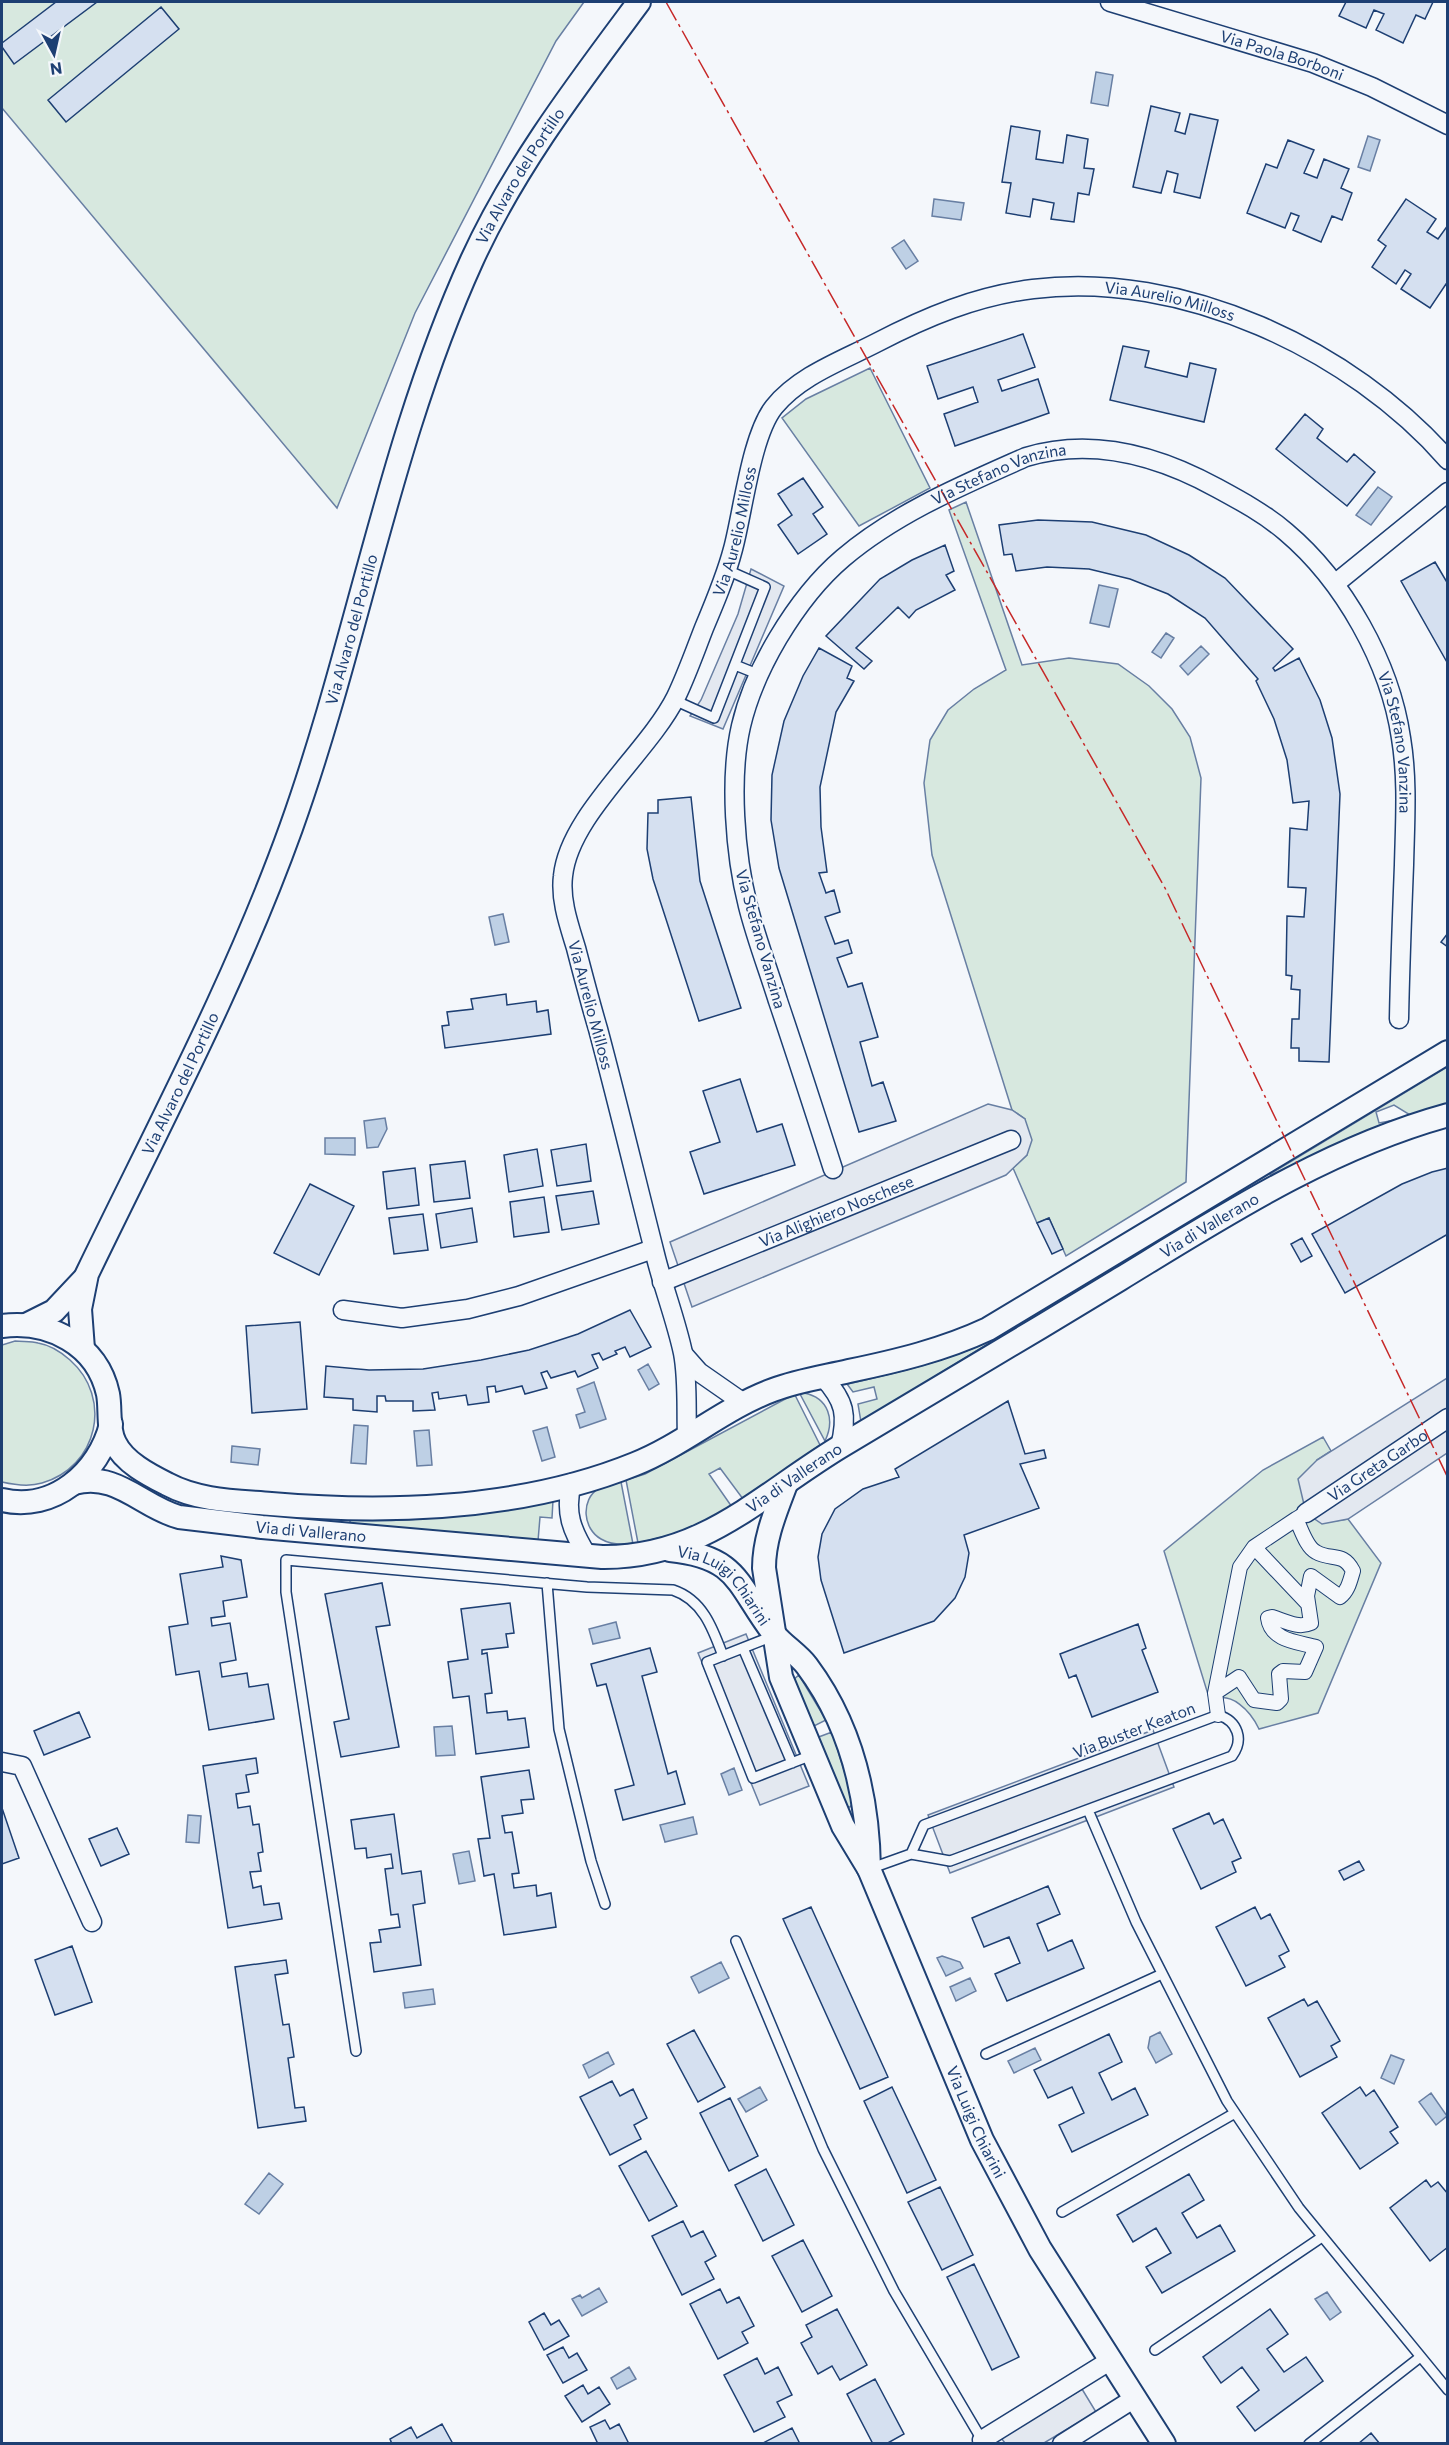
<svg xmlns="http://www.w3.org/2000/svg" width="1449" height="2445" font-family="Commissioner,sans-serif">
<rect width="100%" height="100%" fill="#f4f7fb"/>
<!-- green -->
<path fill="#d7e8df" stroke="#687fa3" stroke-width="1.5" d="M2 2H584L556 41 415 313 337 508 2 108Z
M870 368 930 488 859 526 782 418 806 399Z
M966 502 1022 665 1069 658 1118 664 1149 686 1172 709 1190 737 1201 778 1186 1182 1066 1256 1049 1218 1037 1223 1013 1168 1027 1155 1025 1119 1012 1110 932 855 924 783 930 740 948 710 974 689 1006 670 949 510Z
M1447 1067V1104L1410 1115 1394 1105 1376 1112 1379 1123 1395 1120 1356 1135 1271 1175 1270 1174Z
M15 1341C23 1342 31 1341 38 1343 50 1345 61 1352 70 1360 113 1398 98 1467 42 1483 29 1487 15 1485 2 1482V1345Z
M990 1341 991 1342 861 1422 858 1404 877 1399 874 1387 853 1392 847 1384C896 1373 944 1362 990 1341Z
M804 1393C829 1398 835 1420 825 1441L800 1394Z
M795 1395 820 1445 743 1499 720 1468 709 1474 732 1507 683 1532 638 1543 626 1480 645 1474 787 1398Z
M1323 1437 1331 1451 1317 1460 1322 1523 1348 1519 1381 1563 1318 1713 1259 1729C1251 1712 1231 1689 1210 1701L1164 1551 1263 1470Z
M621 1482 633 1544C622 1545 611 1545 601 1539 583 1529 580 1500 599 1488 605 1485 614 1484 621 1482Z
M553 1500 552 1518 540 1517 538 1541 349 1523 351 1520C420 1523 486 1514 553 1500Z
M799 1675 826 1720 812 1727 793 1680Z
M832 1732 854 1802 850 1807H846L816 1738Z"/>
<!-- parking -->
<path fill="#e3e8f0" stroke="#687fa3" stroke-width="1.5" d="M751 569 784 586 723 729 690 716 701 700 738 614Z
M988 1104 1012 1110 1025 1119 1032 1140 1027 1155 1006 1175 692 1307 670 1242Z
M1447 1378V1453L1348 1519 1322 1524 1306 1513 1298 1479 1317 1460Z
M746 1634 809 1786 760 1805 698 1653Z
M1153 1730 1174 1787 950 1873 928 1815Z
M1082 2389 1096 2412 1044 2443H1005L1001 2438Z"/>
<!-- water -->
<path fill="#bed0e5" stroke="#687fa3" stroke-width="1.5" d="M1096 72 1113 75 1108 106 1091 103Z
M1368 136 1380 140 1370 171 1358 167Z
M934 199 964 203 961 220 932 216Z
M904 240 918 261 906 269 892 248Z
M1378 487 1392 497 1371 525 1356 515Z
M1099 585 1118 589 1109 627 1090 623Z
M1166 633 1174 638 1161 658 1152 652Z
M1201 646 1209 654 1188 675 1180 666Z
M503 914 509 942 495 945 489 917Z
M385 1118 387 1129 378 1147 367 1148 364 1121Z
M325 1138H355V1155L325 1154Z
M648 1364 659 1384 649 1390 638 1370Z
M594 1382 606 1419 580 1428 576 1415 585 1412 577 1389Z
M354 1425 368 1426 366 1464 351 1463Z
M547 1427 555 1457 542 1461 533 1431Z
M429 1430 432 1465 417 1466 414 1431Z
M232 1446 260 1449 258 1465 231 1462Z
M616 1622 620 1638 593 1644 589 1629Z
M452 1726 455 1755 436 1756 434 1727Z
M734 1768 742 1790 729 1795 721 1774Z
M188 1815 201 1816 199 1843 186 1842Z
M693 1817 697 1834 665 1842 660 1825Z
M469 1851 475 1881 459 1884 453 1854Z
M942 1956 960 1962 963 1968 946 1976 937 1958Z
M721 1962 729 1978 699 1993 691 1977Z
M970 1978 976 1991 956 2001 950 1987Z
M433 1989 435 2004 405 2008 403 1993Z
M1160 2032 1172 2054 1156 2063 1148 2048 1150 2037Z
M1035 2048 1041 2060 1014 2073 1008 2061Z
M608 2052 614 2064 589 2078 583 2065Z
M1391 2055 1404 2060 1394 2084 1381 2078Z
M760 2087 767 2100 746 2112 738 2099Z
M1431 2093 1447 2116 1436 2125 1419 2102Z
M269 2173 283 2184 259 2214 245 2204Z
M599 2288 607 2302 582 2316 572 2299 580 2295 582 2298Z
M1327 2292 1341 2312 1330 2320 1315 2299Z
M629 2367 636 2379 617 2389 611 2378Z"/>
<!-- building -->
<path fill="#d5e0f0" stroke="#1d3f73" stroke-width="1.5" d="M56 2H97L14 64 2 47V43Z
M1346 2H1433L1425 19 1416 15 1403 43 1376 30 1384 14 1374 10 1366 28 1339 16Z
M161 7 179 29 66 122 48 100Z
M1151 106 1180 113 1175 131 1185 134 1190 114 1218 120 1200 198 1174 192 1178 174 1167 171 1161 193 1133 187Z
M1011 126 1040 131 1036 159 1063 163 1067 135 1088 139 1084 168 1094 169 1089 195 1078 193 1074 222 1051 219 1054 203 1033 199 1030 217 1006 213 1011 183 1002 182Z
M1288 140 1314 150 1304 173 1317 178 1324 159 1349 169 1341 188 1352 193 1342 220 1332 216 1321 242 1293 230 1299 216 1291 213 1285 228 1247 213 1266 164 1277 168Z
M1406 199 1436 219 1427 232 1438 239 1448 225V285L1446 284 1430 308 1401 289 1411 274 1405 270 1396 284 1372 267 1386 246 1378 240Z
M1023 334 1035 367 998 380 1002 391 1038 379 1049 413 955 446 944 414 978 402 973 387 938 399 927 366Z
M1123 346 1149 351 1145 367 1187 377 1190 363 1216 369 1204 422 1110 400Z
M1305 414 1323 429 1317 438 1347 462 1354 454 1375 472 1347 506 1276 449Z
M803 478 823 507 813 514 827 534 798 554 778 525 792 515 778 494Z
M1038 520 1092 522 1146 535 1189 555 1225 578 1293 649 1273 668 1275 671 1299 658 1320 700 1332 738 1340 794 1329 1062 1299 1061V1048H1291L1292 1019H1299L1300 990 1291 989 1292 976 1286 975 1287 916 1304 917 1306 888 1288 887 1290 828 1307 830 1309 801 1293 803 1287 760 1274 719 1256 681 1258 679 1205 618 1168 594 1130 579 1089 569 1047 567 1016 571 1012 554 1004 555 999 525Z
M945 545 954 571 946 575 955 590 916 610 909 618 898 607 856 648 872 661 864 669 826 636 880 579 912 560Z
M1435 562 1448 584V664L1401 581Z
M819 648 852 666 847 678 854 681 836 712 820 787 821 827 827 872 819 873 826 893 834 890 840 912 825 917 835 944 848 940 852 953 837 958 848 987 862 983 878 1037 860 1042 872 1086 883 1082 896 1121 859 1132 779 868 771 820 772 775 784 721 803 676Z
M691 797 700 881 741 1008 699 1021 653 879 647 849 648 813H658V800Z
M1448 933V947L1441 942Z
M506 994 507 1005 536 1001 537 1012 548 1010 551 1034 445 1048 442 1026 449 1025 447 1012 473 1009 471 999Z
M740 1079 757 1132 782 1124 795 1165 704 1194 690 1152 720 1142 703 1091Z
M586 1144 591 1181 557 1186 551 1150Z
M537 1149 543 1186 509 1192 504 1155Z
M465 1161 470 1198 434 1202 430 1165Z
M415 1168 419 1205 387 1209 383 1172Z
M1448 1168V1234L1345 1293 1312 1234 1402 1184 1432 1172Z
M310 1184 354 1206 319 1275 274 1253Z
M593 1191 599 1224 562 1230 556 1196Z
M544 1197 549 1232 514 1237 510 1202Z
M472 1208 477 1242 441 1248 436 1214Z
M423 1214 428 1250 394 1254 389 1218Z
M1049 1218 1063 1249 1052 1254 1037 1223Z
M1302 1238 1312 1256 1301 1262 1291 1244Z
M630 1310 651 1347 630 1357 625 1347 615 1351 617 1354 603 1360 599 1353 592 1355 598 1368 578 1377 575 1371 551 1378 547 1371 541 1373 547 1388 525 1394 522 1386 496 1392 495 1386 487 1387 489 1402 468 1405 466 1395 439 1399 438 1392 432 1393 435 1410 413 1411V1401H386L385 1396H377V1412L353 1410V1399L324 1397 326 1366 369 1370 423 1369 481 1360 529 1350 578 1334Z
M300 1322 307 1409 252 1413 246 1326Z
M1008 1401 1025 1454 1044 1450 1046 1458 1020 1464 1039 1508 964 1535 969 1553 965 1577 955 1598 934 1621 844 1653 821 1580 818 1557 822 1534 835 1509 863 1489 899 1477 895 1469Z
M221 1556 241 1560 247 1597 223 1601 225 1616 211 1618 212 1626 230 1623 236 1660 220 1663 222 1677 247 1673 249 1687 268 1684 274 1719 209 1730 199 1671 176 1675 169 1627 188 1624 180 1574 223 1567Z
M382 1583 390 1625 376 1627 399 1747 341 1757 334 1722 349 1719 325 1594Z
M510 1603 514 1633 506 1634 508 1647 482 1650V1654L487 1653 492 1693 485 1694 487 1713 507 1711 508 1720 525 1718 529 1747 476 1754 469 1696 453 1698 448 1662 468 1659 461 1609Z
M1138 1624 1146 1648 1142 1650 1158 1692 1092 1717 1076 1675 1069 1678 1060 1654Z
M650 1648 657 1672 642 1676 668 1774 676 1771 685 1804 623 1820 615 1790 634 1785 606 1684 597 1686 591 1664Z
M79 1712 90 1737 44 1755 34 1731Z
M256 1758 258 1773 246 1775 249 1792 236 1794 238 1808 250 1806 253 1825 259 1824 263 1852 258 1853 261 1871 250 1872 253 1888 261 1886 264 1905 279 1903 282 1919 228 1928 203 1766Z
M529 1770 534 1799 521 1800 523 1813 502 1816 505 1833 512 1832 519 1873 512 1874 514 1888 536 1885 537 1896 551 1893 556 1927 504 1935 494 1874 484 1876 478 1839 490 1838 481 1777Z
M2 1808 19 1858 2 1864Z
M1209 1813 1214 1824 1223 1819 1241 1858 1232 1862 1236 1872 1201 1889 1173 1829Z
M394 1814 402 1874 421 1871 425 1903 413 1905 421 1965 374 1972 370 1943 381 1942 379 1930 400 1927 398 1914 391 1915 385 1869 393 1868 391 1854 367 1858 366 1848 355 1849 351 1820Z
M117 1828 129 1854 101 1866 89 1839Z
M1359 1861 1364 1870 1344 1880 1339 1871Z
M1048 1886 1060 1914 1037 1924 1048 1951 1072 1940 1084 1968 1007 2001 995 1974 1020 1963 1009 1937 984 1947 972 1918Z
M811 1907 888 2077 860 2089 783 1919Z
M1255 1907 1261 1919 1270 1914 1289 1951 1279 1956 1285 1967 1246 1986 1216 1927Z
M72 1946 92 2002 55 2015 35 1960Z
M286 1960 288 1973 275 1975 283 2025 289 2024 294 2057 288 2058 295 2108 304 2107 306 2121 258 2128 235 1967Z
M1304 1999 1308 2006 1317 2001 1340 2041 1331 2046 1337 2057 1300 2077 1268 2018Z
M694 2030 725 2087 698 2102 667 2044Z
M1109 2034 1122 2062 1099 2073 1112 2100 1135 2088 1148 2115 1072 2152 1059 2125 1084 2113 1072 2087 1048 2098 1034 2070Z
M612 2081 620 2096 633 2089 647 2118 634 2125 641 2139 610 2155 580 2097Z
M892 2087 936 2180 907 2193 864 2101Z
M1360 2087 1366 2096 1374 2090 1398 2127 1390 2132 1398 2143 1360 2169 1322 2113Z
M730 2098 758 2156 729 2171 700 2113Z
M646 2151 677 2206 649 2221 619 2166Z
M766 2169 794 2225 763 2241 735 2185Z
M1189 2174 1204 2200 1182 2213 1197 2238 1220 2225 1235 2251 1162 2293 1146 2267 1171 2253 1156 2228 1133 2242 1117 2215Z
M1426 2180 1431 2187 1438 2182 1448 2194V2247L1430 2261 1390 2208Z
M940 2187 973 2255 942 2270 908 2202Z
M683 2221 691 2237 703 2231 716 2256 705 2262 714 2279 682 2295 652 2236Z
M803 2240 832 2296 802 2312 772 2256Z
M974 2264 1019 2357 992 2370 947 2277Z
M720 2289 727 2303 739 2297 754 2326 742 2332 748 2343 718 2359 690 2304Z
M837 2309 867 2365 840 2380 832 2366 818 2374 801 2343 812 2337 806 2325Z
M1270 2309 1288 2334 1267 2349 1284 2372 1306 2357 1323 2381 1255 2431 1237 2407 1259 2390 1242 2367 1221 2383 1203 2357Z
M544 2313 551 2325 559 2320 569 2336 544 2350 529 2322Z
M563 2347 569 2358 577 2353 587 2370 563 2383 547 2355Z
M757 2358 765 2374 778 2367 792 2395 777 2402 785 2417 754 2432 724 2375Z
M875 2379 904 2434 886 2444H873L847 2394Z
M583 2385 588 2394 599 2387 610 2404 582 2422 565 2396Z
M605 2420 610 2429 619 2424 629 2444H598L590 2427Z
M442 2424 453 2444H392L390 2439 411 2427 417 2438Z
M792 2428 800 2444H761Z
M1371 2433 1380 2444H1358Z"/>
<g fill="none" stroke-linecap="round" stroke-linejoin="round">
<!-- service casing -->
<g stroke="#1d3f73" stroke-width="12">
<path id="service" d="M735 665 760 675
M674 700 714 718 765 587 727 570
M547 1583 559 1729 591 1861 605 1904
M773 1636 707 1662 753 1778 812 1755
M743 1648 792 1763
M1088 1810 1136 1922 1227 2101 1299 2208 1448 2390
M869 1869 911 1854 950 1861 1232 1756C1244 1740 1238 1721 1218 1715L924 1825 911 1854
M736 1941 823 2149 894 2291 982 2440
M356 2051 286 1592V1560L587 1587 673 1590C703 1600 713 1629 723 1656
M986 2054 1162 1974
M1062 2212 1235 2113
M1155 2350 1322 2237
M1309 2444 1419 2358"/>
</g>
<!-- pedestrian casing -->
<g stroke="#1d3f73" stroke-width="16">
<path id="pedestrian" d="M1254 1547 1308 1604
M1215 1693 1240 1567 1254 1547 1296 1519
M1218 1715 1215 1693 1239 1677 1254 1700 1277 1703 1281 1699 1279 1674 1283 1671 1305 1672 1316 1647C1298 1642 1271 1641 1268 1618L1272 1617C1285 1621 1298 1629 1311 1623L1307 1596 1311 1576 1340 1597C1348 1591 1350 1581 1353 1571 1343 1551 1331 1561 1316 1552 1306 1547 1301 1528 1296 1519L1306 1513"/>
</g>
<!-- minor casing -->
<g stroke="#1d3f73" stroke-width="21">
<g id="minor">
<path id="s1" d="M1110 2 1313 63 1372 87 1448 125"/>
<path d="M1336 583 1448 492"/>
<path id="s2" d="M833 1169C815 1113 797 1057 778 1001 768 969 756 938 748 906 735 855 729 778 741 726 748 696 762 665 778 638 796 608 817 580 843 558 896 513 963 485 1026 457 1092 437 1157 455 1217 488 1241 501 1265 514 1286 532 1344 581 1390 663 1401 738 1408 780 1405 822 1404 865 1402 916 1400 968 1399 1019"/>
<path id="s3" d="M662 1282 1011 1140"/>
<path d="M343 1310 402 1318 468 1309 519 1296 653 1249"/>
<path d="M684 1355 699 1372 745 1404"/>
<path d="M823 1377C845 1401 848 1415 840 1447"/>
<path id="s4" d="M687 1436C686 1409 688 1379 683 1353 676 1320 663 1287 655 1254 636 1179 618 1104 598 1029 590 1002 583 975 576 948 569 925 560 900 563 876 569 815 648 753 676 697 687 674 695 651 704 628 715 602 726 576 733 549 743 512 751 436 774 407 799 376 841 361 876 343 926 317 976 296 1033 289 1181 270 1351 349 1448 460"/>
<path d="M572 1483C564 1512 572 1531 587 1555"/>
<path id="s5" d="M1306 1513 1448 1418"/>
<path d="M2 1762 22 1766 92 1922"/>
<path d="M984 2444 982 2440 1111 2360"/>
<path d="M1062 2444 1135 2398"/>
</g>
</g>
<!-- tertiary casing -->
<g stroke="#1d3f73" stroke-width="26">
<g id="tertiary">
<path d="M26 1325 54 1311 85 1278"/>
<path d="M2 1326C49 1320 97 1344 108 1394 111 1410 107 1428 115 1443 124 1462 149 1475 167 1484 199 1501 236 1501 271 1504 390 1514 522 1510 635 1464 683 1445 724 1408 773 1390 797 1381 823 1377 849 1371 897 1361 943 1350 988 1329L1448 1052"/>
<path id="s6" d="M83 1349 80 1309 87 1274C158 1127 236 981 291 828 358 641 389 442 472 260 515 166 578 84 639 2"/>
<path id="s7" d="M74 1483C116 1471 142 1507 179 1517L262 1527 602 1557C704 1558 761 1494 843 1445 935 1390 1028 1335 1120 1279 1225 1215 1328 1148 1448 1115"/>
<path id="s8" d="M786 1484C776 1511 764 1538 764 1568L781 1677 843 1826 869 1869 982 2140 1040 2249 1164 2444"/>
<path d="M2 1500C53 1512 99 1473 111 1424"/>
<path id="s9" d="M670 1550C740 1557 737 1586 774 1634 784 1646 798 1654 807 1666 851 1725 868 1797 869 1869"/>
</g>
</g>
<!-- service -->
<use href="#service" stroke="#f4f7fb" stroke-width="9"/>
<!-- pedestrian -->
<use href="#pedestrian" stroke="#f4f7fb" stroke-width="14"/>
<!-- minor -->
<use href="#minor" stroke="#f4f7fb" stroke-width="18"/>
<!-- tertiary -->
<use href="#tertiary" stroke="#f4f7fb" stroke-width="22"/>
<!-- power -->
<path stroke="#c62828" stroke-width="1.5" stroke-dasharray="21 4.5 3 4.5" stroke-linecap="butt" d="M666 2 1165 888 1448 1478"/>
</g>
<g text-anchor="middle" stroke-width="4.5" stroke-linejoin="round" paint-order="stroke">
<!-- street labels -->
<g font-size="16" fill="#1d3f73" stroke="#f4f7fb">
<text dy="6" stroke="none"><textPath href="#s1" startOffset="180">Via Paola Borboni</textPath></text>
<text dy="6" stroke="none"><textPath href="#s6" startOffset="1260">Via Alvaro del Portillo</textPath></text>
<text dy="6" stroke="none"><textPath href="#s4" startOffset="1524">Via Aurelio Milloss</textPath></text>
<text dy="6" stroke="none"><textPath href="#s2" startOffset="836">Via Stefano Vanzina</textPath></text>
<text dy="6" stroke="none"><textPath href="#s4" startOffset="966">Via Aurelio Milloss</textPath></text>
<text dy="6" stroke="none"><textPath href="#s6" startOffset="774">Via Alvaro del Portillo</textPath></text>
<text dy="6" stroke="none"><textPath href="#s2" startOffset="1392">Via Stefano Vanzina</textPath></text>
<text transform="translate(761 939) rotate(74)" y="6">Via Stefano Vanzina</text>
<text transform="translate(591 1005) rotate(75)" y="6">Via Aurelio Milloss</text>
<text dy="6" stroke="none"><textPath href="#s6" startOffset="288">Via Alvaro del Portillo</textPath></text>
<text dy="6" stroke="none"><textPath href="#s3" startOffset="188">Via Alighiero Noschese</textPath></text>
<text dy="6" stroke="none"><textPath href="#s7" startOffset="1236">Via di Vallerano</textPath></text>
<text dy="6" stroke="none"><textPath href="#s5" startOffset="86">Via Greta Garbo</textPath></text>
<text dy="6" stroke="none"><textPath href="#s7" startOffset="750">Via di Vallerano</textPath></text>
<text dy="6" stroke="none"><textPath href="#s7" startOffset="246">Via di Vallerano</textPath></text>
<text dy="6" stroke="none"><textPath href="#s9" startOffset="68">Via Luigi Chiarini</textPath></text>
<text transform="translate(1134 1730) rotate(-21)" y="6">Via Buster Keaton</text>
<text dy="6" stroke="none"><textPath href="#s8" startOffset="684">Via Luigi Chiarini</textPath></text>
</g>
</g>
<!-- border -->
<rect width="1449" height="2445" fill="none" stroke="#1d3f73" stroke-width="6"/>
<!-- north arrow -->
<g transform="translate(54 54) rotate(172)" stroke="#f4f7fb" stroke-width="4.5" paint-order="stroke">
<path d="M0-4.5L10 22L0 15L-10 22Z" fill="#1d3f73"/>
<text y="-9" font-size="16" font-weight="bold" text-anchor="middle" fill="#1d3f73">N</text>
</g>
</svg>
